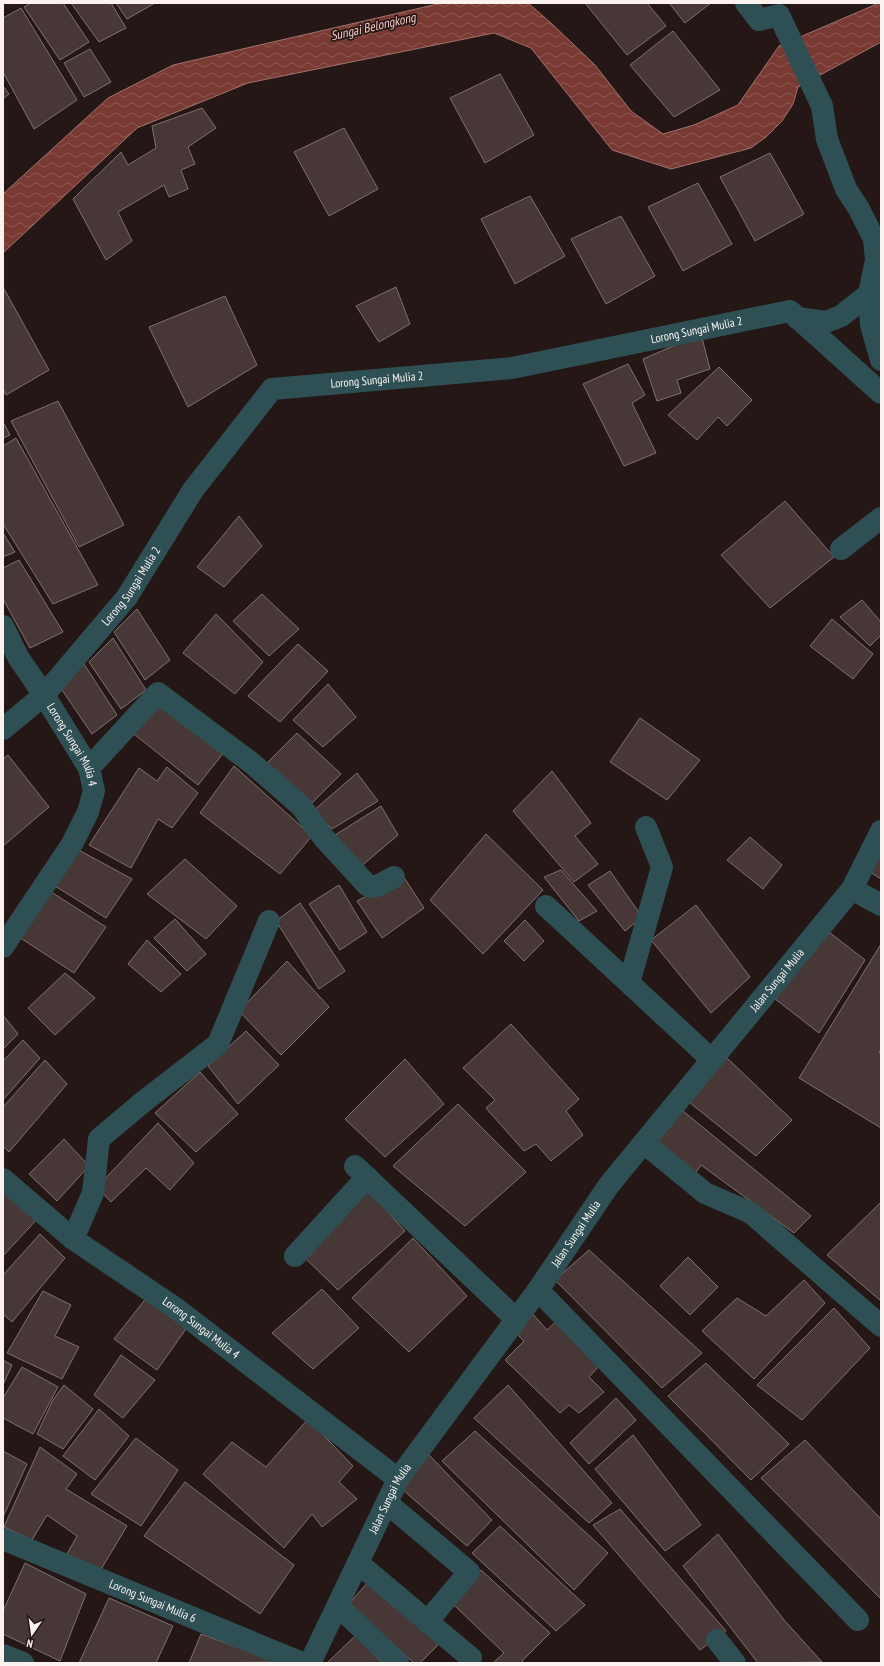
<svg xmlns="http://www.w3.org/2000/svg" width="884" height="1666" font-family="'PT Sans Narrow',sans-serif">
<defs>
<pattern id="water-waves" width="16" height="10" patternUnits="userSpaceOnUse"><rect width="16" height="10" fill="#7a3a34"/><path d="M0 5q4-4 8 0t8 0" fill="none" stroke="#8e5752"/></pattern>
</defs>
<rect width="100%" height="100%" fill="#241716"/>
<!-- water -->
<path fill="url(#water-waves)" stroke="#a1716c" d="M442 3H528L551 23 595 65 631 111 663 134 694 125 738 105 779 46 879 3H881V42L798 87 793 104 782 121 766 137 751 148 671 169 612 150 531 48 494 33 248 83 137 128 3 253V194L108 98 173 65Z"/>
<!-- building -->
<path fill="#473837" stroke="#80706e" d="M31 3H63L89 42 60 60 24 7Z
M71 3H111L126 28 99 42Z
M116 3H155L127 19Z
M585 3H647L666 26 627 55Z
M669 3H711L685 23Z
M21 8 77 100 34 129 3 72V18Z
M673 31 720 90 674 117 630 65Z
M90 49 111 82 84 97 64 63Z
M500 74 534 135 485 163 450 98Z
M3 86 9 94 3 99Z
M202 108 216 128 188 147 195 164 181 170 188 189 169 197 164 185 118 212 132 241 106 260 73 199 121 152 128 165 156 148 152 126Z
M344 128 378 189 329 216 294 152Z
M770 153 804 214 755 241 720 177Z
M698 183 732 244 683 271 648 207Z
M530 196 565 256 515 284 481 219Z
M621 216 655 276 606 304 571 239Z
M3 287 49 370 6 395 3 389Z
M396 287 410 324 379 342 356 306Z
M225 296 257 365 188 407 149 327Z
M701 334 710 369 677 380 681 393 657 401 643 359Z
M628 364 645 395 632 403 656 453 624 466 583 384Z
M719 367 752 400 727 426 718 417 697 440 668 415Z
M58 401 124 525 79 547 11 421Z
M3 422 10 435 3 438Z
M16 438 98 585 53 604 3 524V446Z
M785 501 834 557 770 608 721 555Z
M239 516 262 546 224 587 197 567Z
M3 533 15 552 3 557Z
M19 560 63 632 30 648 3 599V568Z
M262 594 299 629 269 656 233 621Z
M862 600 881 622V635L870 646 840 617Z
M137 609 170 660 145 680 114 632Z
M216 614 263 662 235 694 183 653Z
M832 619 873 654 853 679 810 646Z
M113 638 146 690 121 709 89 662Z
M298 644 328 671 280 722 248 696Z
M84 664 117 715 92 734 60 687Z
M328 684 356 717 323 747 293 720Z
M159 704 225 751 198 785 134 734Z
M640 718 700 760 667 800 610 762Z
M297 733 341 774 312 803 267 763Z
M8 755 49 807 3 846V759Z
M234 766 312 836 280 874 200 813Z
M167 767 198 793 172 828 158 819 131 868 89 845 139 768 157 781Z
M552 771 591 823 575 836 598 864 574 882 513 811Z
M357 773 378 801 332 829 313 811Z
M381 806 398 835 359 868 332 837Z
M486 834 543 890 483 954 430 900Z
M750 837 782 865 763 889 727 860Z
M75 848 132 879 106 918 55 886Z
M881 855V879L870 872Z
M185 859 237 906 206 939 147 894Z
M561 870 597 911 579 921 544 877Z
M610 871 642 917 625 931 588 885Z
M403 876 424 908 382 938 357 901Z
M339 885 367 932 340 950 309 904Z
M48 890 106 927 74 973 16 935Z
M300 903 345 971 319 989 276 921Z
M696 905 750 977 711 1013 651 940Z
M175 919 206 954 187 971 154 938Z
M525 920 544 941 524 961 504 941Z
M829 932 865 960 819 1033 774 998Z
M147 940 181 974 161 992 128 964Z
M881 944V1049L879 1052 881 1053V1128L799 1078Z
M287 961 329 1007 281 1055 239 1011Z
M65 973 95 998 55 1035 28 1008Z
M3 1015 18 1034 3 1049Z
M511 1024 579 1099 566 1111 583 1135 551 1161 536 1144 524 1151 486 1108 495 1100 463 1068Z
M246 1031 279 1065 238 1104 208 1066Z
M23 1040 40 1058 3 1100V1061Z
M726 1057 792 1120 756 1156 689 1102Z
M405 1059 444 1104 385 1157 345 1119Z
M45 1060 67 1084 9 1152 3 1146V1107Z
M200 1072 238 1114 196 1152 155 1113Z
M458 1104 526 1172 465 1226 393 1166Z
M683 1111 811 1216 794 1233 701 1165 694 1175 652 1143Z
M158 1123 194 1163 170 1190 146 1168 111 1202 97 1187Z
M64 1139 89 1166 57 1201 29 1174Z
M3 1186 40 1216 3 1256Z
M367 1189 405 1231 338 1290 304 1257Z
M881 1202V1301L827 1255Z
M40 1234 65 1258 12 1322 3 1314V1275Z
M413 1238 467 1296 409 1352 352 1298Z
M589 1250 702 1353 662 1388 555 1280Z
M688 1257 718 1287 690 1315 660 1286Z
M804 1280 825 1303 754 1379 702 1331 737 1298 766 1316Z
M322 1289 359 1328 313 1369 272 1333Z
M43 1291 71 1305 55 1336 79 1347 62 1379 7 1353Z
M147 1297 186 1329 157 1370 114 1339Z
M834 1308 870 1348 802 1420 757 1385Z
M531 1312 547 1330 560 1318 601 1364 589 1377 604 1392 579 1413 569 1405 560 1413 505 1360 524 1341 515 1332Z
M121 1355 155 1380 123 1418 94 1395Z
M3 1360 12 1365 3 1385Z
M706 1363 789 1444 751 1480 668 1396Z
M22 1367 58 1387 33 1434 3 1418V1398Z
M64 1385 93 1409 63 1449 37 1434 53 1400Z
M508 1385 612 1503 589 1523 474 1418Z
M616 1398 636 1420 589 1464 570 1443Z
M99 1409 129 1436 95 1480 63 1456Z
M308 1419 353 1466 339 1482 357 1499 322 1527 312 1514 284 1548 203 1474 232 1442 266 1467Z
M475 1431 608 1553 574 1590 442 1461Z
M633 1435 701 1525 665 1551 595 1469Z
M136 1438 178 1470 141 1526 91 1494Z
M805 1440 881 1519V1599L761 1478Z
M40 1447 77 1474 66 1489 127 1526 100 1571 67 1554 77 1536 47 1515 32 1540 4 1527Z
M3 1451 27 1464 3 1517Z
M428 1454 492 1520 467 1546 402 1489Z
M185 1482 294 1565 260 1614 144 1536Z
M620 1509 726 1631 700 1650 593 1525Z
M500 1526 585 1605 556 1631 472 1553Z
M718 1534 784 1620 822 1662 758 1663 683 1566Z
M25 1563 86 1594 60 1661 3 1634V1611Z
M481 1570 550 1633 522 1661 524 1663H493L504 1653 453 1604Z
M369 1581 439 1644 420 1663H414L348 1605Z
M109 1598 173 1626 156 1663H79Z
M201 1634 278 1662 189 1663Z
M355 1636 382 1663H327Z"/>
<g fill="none" stroke-linecap="round" stroke-linejoin="round">
<!-- minor -->
<g stroke="#2e5055" stroke-width="22">
<path d="M746 3 759 20 779 15 822 106 827 139 846 189 859 209 874 239 876 260 869 294 871 325 881 360"/>
<path d="M797 318 826 322 841 316 869 294"/>
<path d="M841 549 881 518"/>
<path id="s1" d="M3 626 18 657 44 695 89 768 94 791 88 812 72 844 3 947"/>
<path id="s2" d="M3 729 44 695 127 597 193 490 272 389 512 368 790 311 881 393"/>
<path d="M89 768 158 693 253 764 301 806 323 837 367 885 370 887 377 886 394 877"/>
<path d="M852 889 881 905"/>
<path d="M546 906 712 1060"/>
<path d="M629 983 662 867 646 827"/>
<path d="M644 1143 705 1193 751 1213 881 1326"/>
<path d="M355 1166 516 1319"/>
<path id="s3" d="M3 1179 73 1239 174 1307 398 1479"/>
<path d="M73 1239 93 1193 99 1139 143 1102 218 1044 269 921"/>
<path d="M295 1256 367 1177"/>
<path d="M538 1290 858 1620"/>
<path d="M387 1503 469 1572 427 1622"/>
<path id="s4" d="M3 1539 302 1663"/>
<path d="M358 1563 471 1658"/>
<path d="M338 1606 398 1663"/>
<path d="M717 1640 735 1663"/>
<path d="M3 1655 23 1663"/>
<path id="s5" d="M310 1663 398 1479 538 1290 609 1185 852 889 881 831"/>
</g>
</g>
<g text-anchor="middle" stroke-width="3.5" stroke-linejoin="round" paint-order="stroke">
<!-- street labels -->
<g font-size="12" fill="#fbf2f0" stroke="#241716">
<text dy="4" stroke="none"><textPath href="#s2" startOffset="865">Lorong Sungai Mulia 2</textPath></text>
<text dy="4" stroke="none"><textPath href="#s2" startOffset="541">Lorong Sungai Mulia 2</textPath></text>
<text dy="4" stroke="none"><textPath href="#s2" startOffset="193">Lorong Sungai Mulia 2</textPath></text>
<text dy="4" stroke="none"><textPath href="#s1" startOffset="138">Lorong Sungai Mulia 4</textPath></text>
<text dy="4" stroke="none"><textPath href="#s5" startOffset="831">Jalan Sungai Mulia</textPath></text>
<text dy="4" stroke="none"><textPath href="#s5" startOffset="507">Jalan Sungai Mulia</textPath></text>
<text dy="4" stroke="none"><textPath href="#s3" startOffset="248">Lorong Sungai Mulia 4</textPath></text>
<text dy="4" stroke="none"><textPath href="#s5" startOffset="183">Jalan Sungai Mulia</textPath></text>
<text dy="4" stroke="none"><textPath href="#s4" startOffset="162">Lorong Sungai Mulia 6</textPath></text>
</g>
<!-- water labels -->
<g font-size="13" font-style="italic" fill="#f5cbc5" stroke="#241716">
<text transform="translate(373 26) rotate(-13)" y="5">Sungai Belongkong</text>
</g>
</g>
<!-- border -->
<rect width="884" height="1666" fill="none" stroke="#fbf2f0" stroke-width="8"/>
<!-- north arrow -->
<g transform="translate(32 1634) rotate(193)" stroke="#241716" stroke-width="3" paint-order="stroke">
<path d="M0-3L7 15L0 10L-7 15Z" fill="#fbf2f0"/>
<text y="-6" font-size="11" font-weight="bold" text-anchor="middle" fill="#fbf2f0">N</text>
</g>
</svg>
